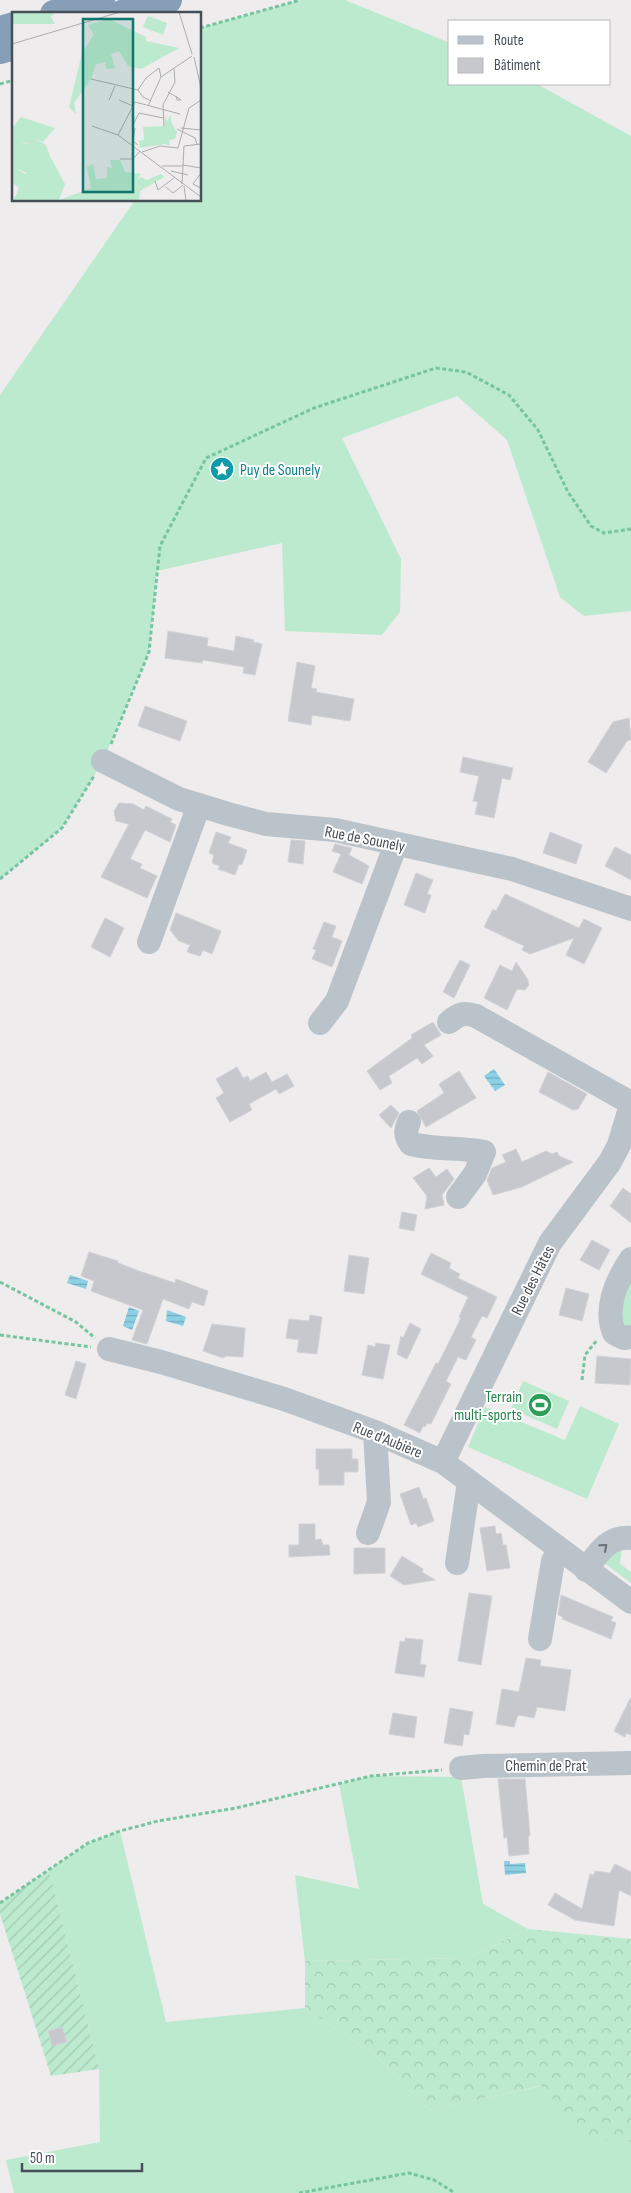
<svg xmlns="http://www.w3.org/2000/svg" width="631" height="2193" font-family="'Sofia Sans Condensed',sans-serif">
<defs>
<pattern id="forest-crowns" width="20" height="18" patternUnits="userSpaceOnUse" patternTransform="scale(1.25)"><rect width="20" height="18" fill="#bceace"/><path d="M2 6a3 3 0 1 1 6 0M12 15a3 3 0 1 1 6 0" fill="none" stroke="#a3cab3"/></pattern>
<pattern id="garden-furrows" width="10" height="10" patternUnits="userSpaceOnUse" patternTransform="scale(1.25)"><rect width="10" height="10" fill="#bceace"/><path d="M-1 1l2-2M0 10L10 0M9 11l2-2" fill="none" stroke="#a3cab3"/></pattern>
<pattern id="water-rules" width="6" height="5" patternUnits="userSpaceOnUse" patternTransform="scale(1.25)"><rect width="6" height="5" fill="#8cd0e4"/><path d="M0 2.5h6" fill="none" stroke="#74abbc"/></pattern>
</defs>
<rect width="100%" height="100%" fill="#eeecec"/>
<!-- grass -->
<path fill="#bceace" d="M300 0H345L450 43V84H537L631 136V611L584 616 560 597 507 440 457 396 342 438 401 559 400 612 382 635 285 631 282 543 157 571 149 652 103 761 62 828 0 879V395L135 200H200V28Z
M631 1280V1330H624L616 1305Z
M523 1381 569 1401 557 1429 511 1409Z
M580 1406 619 1424 587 1499 468 1447 485 1407 565 1440Z
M622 1547 620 1564 631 1572V1583L603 1562Z
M371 1776 461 1777 483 1904 528 1929 468 1958 305 1961 295 1875 359 1889 339 1784Z
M120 1831 166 2022 305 2008 375 2055 429 2110 542 2086 588 2139 631 2142V2193H14L6 2160 100 2142 99 2069 49 1870 88 1844Z"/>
<!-- forest -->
<path fill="url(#forest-crowns)" d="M528 1929 631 1939V2142L588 2140 541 2086 429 2110 375 2055 305 2008V1961L468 1958Z"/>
<!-- garden -->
<path fill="url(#garden-furrows)" d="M49 1870 99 2069 51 2076 0 1914V1903Z"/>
<!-- water -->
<path fill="url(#water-rules)" d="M494 1069 505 1085 495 1091 484 1076Z
M70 1275 88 1281 86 1289 67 1283Z
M129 1307 139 1311 132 1330 123 1326Z
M167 1310 186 1317 183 1326 166 1321Z
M504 1861H510V1864L525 1863 526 1873 505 1875Z"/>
<!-- building -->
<path fill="#c7c8ce" stroke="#d0d2d7" d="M168 631 208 638 207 646 234 651 236 636 254 640 253 642 262 644 255 675 243 673 244 667 203 660 202 663 165 658Z
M297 662 315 666 311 688 317 689 316 692 354 699 350 721 312 715 311 725 288 721Z
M145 706 187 721 180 741 138 726Z
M629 718 631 740 627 741 606 773 588 762 613 722Z
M463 757 513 768 510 780 502 778 494 818 475 814 478 802 473 801 479 776 460 772Z
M119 803 133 804 144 810 146 806 172 819 170 822 176 825 170 842 145 830 130 859 142 864 140 868 157 876 147 898 101 877 129 824 116 821 114 811Z
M216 832 231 837 228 843 247 850 242 865 239 864 235 875 218 869 220 866 212 863 214 855 209 853Z
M550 832 582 845 576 864 543 853Z
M291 840 305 841 303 864 288 862Z
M335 844 352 848 349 855 369 866 362 884 333 872 341 854 332 851Z
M615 847 631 855V880L605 866Z
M416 873 433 880 427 894 431 895 425 913 404 905Z
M505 894 579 928 584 919 602 928 584 964 566 955 574 938 530 954 522 950 524 946 484 927 493 909 496 911Z
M176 913 221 931 212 954 203 950 200 956 187 952 190 945 179 941 170 930Z
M105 918 124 928 110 957 91 947Z
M324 922 336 926 332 937 342 941 332 967 312 959 316 950 313 949Z
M460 960 470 965 454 998 443 992Z
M516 962 528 980 529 985 525 990 517 989 507 1010 484 998 500 965 512 971Z
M433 1022 441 1035 424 1045 433 1056 422 1064 417 1058 389 1076 392 1083 380 1090 367 1071 412 1038 411 1035Z
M237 1067 243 1078 248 1076 250 1081 266 1072 272 1082 287 1074 294 1086 279 1094 276 1089 249 1104 252 1110 230 1122 216 1098 224 1093 216 1079Z
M459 1071 476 1098 426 1127 417 1111 444 1093 439 1084Z
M548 1072 587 1094 578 1109 573 1110 539 1092Z
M391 1105 399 1113 391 1128 379 1115Z
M516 1149 522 1162 546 1151 552 1154 557 1152 559 1156 573 1162 522 1187 493 1195 487 1180 492 1168 506 1162 502 1155Z
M429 1168 436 1177 447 1169 454 1179 442 1195 444 1205 425 1209 427 1196 413 1178Z
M623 1188 631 1194V1223L610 1206Z
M402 1212 417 1215 414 1231 399 1228Z
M592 1240 610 1250 599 1270 580 1260Z
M89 1252 118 1261V1263L139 1271 175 1283 176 1279 208 1291 204 1306 192 1302 189 1309 163 1299 147 1344 132 1340 143 1310 91 1291 94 1281 81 1276Z
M431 1253 451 1263 449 1268 460 1274 458 1278 497 1297 487 1318 482 1316 471 1337 476 1340 466 1360 458 1357 446 1381 451 1384 431 1424 427 1423 425 1427 423 1426 420 1433 404 1425 436 1363 438 1364 461 1318 459 1317 468 1297 421 1274Z
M349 1255 369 1258 364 1294 344 1291Z
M566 1288 589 1294 582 1321 559 1315Z
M310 1315 322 1317 317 1354 297 1352 299 1340 286 1338 289 1319 309 1321Z
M410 1323 421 1329 407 1359 397 1354 401 1336 403 1338Z
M212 1324 245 1328 243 1357 226 1356 223 1358 203 1351Z
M376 1343 390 1345 383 1379 362 1375 368 1345 375 1347Z
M597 1356 631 1359 630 1385 595 1383Z
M76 1361 86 1364 76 1399 65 1395Z
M316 1449H352V1459H358V1472H344V1485H319V1469H316Z
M419 1487 423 1499 426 1498 434 1521 418 1527 416 1523 411 1525 400 1494Z
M299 1524H315V1540L321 1539 323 1545H329L330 1555 289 1557V1545H299Z
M495 1526 496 1534 501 1533 503 1545H506L510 1568 487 1571 480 1528Z
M354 1548H385V1573L354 1574Z
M402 1556 423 1569 422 1572 435 1580 404 1585 390 1576Z
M469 1593 492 1596 481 1665 458 1661Z
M561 1595 613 1617 611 1621 616 1623 611 1639 562 1619 563 1617 558 1615Z
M405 1638 423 1640 420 1664 426 1665 424 1677 395 1673 400 1641 405 1642Z
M526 1658 541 1660 540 1666 571 1670 565 1711 537 1707 534 1718 518 1715 514 1727 496 1724 502 1689 519 1692Z
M631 1697V1735L626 1733 625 1737 614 1731Z
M450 1708 473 1712 469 1735 464 1734 462 1746 444 1743Z
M393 1713 417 1717 414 1738 389 1734Z
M498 1779H525L530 1836H528L529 1854 509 1856 507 1837 504 1838Z
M615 1864 631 1872V1896L619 1890 614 1926 575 1920 548 1905 555 1893 582 1909 590 1874 594 1875 595 1871 610 1873Z
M62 2027 67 2042 52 2046 48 2031Z"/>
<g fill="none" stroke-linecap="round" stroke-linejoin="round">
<!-- path -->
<path stroke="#77c5a0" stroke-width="3" stroke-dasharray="4 2.5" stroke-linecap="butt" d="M200 28 300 0
M0 84 14 80
M111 744 149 652 160 546 206 458 314 408 436 368 466 372 509 395 538 430 568 492 591 526 604 533 631 529
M0 879 62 828 94 776
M0 1282 76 1322 95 1338
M0 1335 91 1347
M582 1380 585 1355 597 1340
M0 1903 88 1843 120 1831 158 1821 236 1808 371 1776 442 1770
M299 2193 409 2173 434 2180 455 2193"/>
<!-- minor -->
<path stroke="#bbc3ca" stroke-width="24" d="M103 761 179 799 228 814 266 824 335 830 512 869 631 909
M149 942 199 805
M449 1022C459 1014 464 1012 476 1016L631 1103
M320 1023 337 1001 396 844
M409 1122C405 1131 405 1136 411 1144 435 1150 460 1147 484 1152L475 1174 458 1197
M631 1259C616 1281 604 1307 614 1333L624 1338 631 1337
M109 1349 161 1362 284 1399 375 1432 443 1462 631 1602
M443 1462 550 1243 610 1162 619 1145 631 1105
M368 1533 379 1502 375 1432
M457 1563 469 1482
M586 1570C598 1553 608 1536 631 1538
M540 1639 553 1561 559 1550
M461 1768 483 1766 631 1763"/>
<!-- highway -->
<path stroke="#879eb7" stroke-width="28" d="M54 14 101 0
M122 14 168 0
M0 30 14 26
M0 50 14 46"/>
</g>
<!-- one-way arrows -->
<defs><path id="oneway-chevron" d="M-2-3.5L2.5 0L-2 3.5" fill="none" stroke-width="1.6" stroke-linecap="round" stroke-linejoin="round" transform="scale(1.25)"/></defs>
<use stroke="#69727a" href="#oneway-chevron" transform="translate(604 1547) rotate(-41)"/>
<!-- icons -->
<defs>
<g id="sight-disc" transform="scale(1.25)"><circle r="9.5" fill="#0f9aa8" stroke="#fff"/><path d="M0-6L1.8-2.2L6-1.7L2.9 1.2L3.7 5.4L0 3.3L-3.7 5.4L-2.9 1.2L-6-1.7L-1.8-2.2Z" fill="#fff"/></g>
<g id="stadium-disc" transform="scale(1.25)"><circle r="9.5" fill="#2e9e5b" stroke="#fff"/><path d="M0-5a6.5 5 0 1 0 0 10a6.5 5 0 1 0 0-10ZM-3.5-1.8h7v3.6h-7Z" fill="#fff"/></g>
</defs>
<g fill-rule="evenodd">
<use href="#sight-disc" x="222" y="469"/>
<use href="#stadium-disc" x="540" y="1405"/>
</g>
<g text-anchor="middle" stroke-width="4" stroke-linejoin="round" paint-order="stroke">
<!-- culture labels -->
<g font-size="16" fill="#0d838f" stroke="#fff" text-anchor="start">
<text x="240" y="475">Puy de Sounely</text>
</g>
<!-- street labels -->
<g font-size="16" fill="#464f57" stroke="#fff">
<text transform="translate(365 838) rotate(11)" y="6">Rue de Sounely</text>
<text transform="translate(532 1280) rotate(-63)" y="6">Rue des Hâtes</text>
<text transform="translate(388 1439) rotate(22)" y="6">Rue d'Aubière</text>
<text x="546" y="1771">Chemin de Prat</text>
</g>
<!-- leisure labels -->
<g font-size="16" fill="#27864d" stroke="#fff" text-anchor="end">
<text x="522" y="1402">Terrain<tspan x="522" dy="18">multi-sports</tspan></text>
</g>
</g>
<!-- overview -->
<g transform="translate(12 12)">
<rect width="189" height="189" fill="#eeecec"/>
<path d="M0 0H43L39 5 43 12H0ZM136 4 155 11 151 23 131 15ZM97 7 134 25V29L167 36 129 57 116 54 107 39 99 42 103 56 94 57 93 50 84 52 79 67 62 91 64 102 57 95 70 41 82 23 76 13ZM9 105 43 116 31 130 23 127 10 131 19 132V138L5 157 13 162 38 144 53 172 47 188 79 176 75 155 81 152 84 167 95 166 105 174 114 172 124 177 125 168 129 165 135 168 149 162 152 165 128 179 127 189H1L7 176 0 170V116ZM98 148H108L113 160 95 162V155L100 156Z" fill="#bceace"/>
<path d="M153 103 155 109 159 103V110L165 120 163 127 157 128 158 134 153 132 128 136 127 129 132 128 131 115 152 114ZM12 114 24 116 23 127 34 133 38 144 23 157V164L5 157 19 138V132L5 128ZM113 160 129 162 125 168 124 177 114 172 105 174 95 166V162Z" fill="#bceace"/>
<path fill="none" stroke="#abadb0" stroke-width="1" d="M167 0 180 42M0 32 108 0M182 45 189 76M79 67 126 78 131 85 139 89M126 78 134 66 147 56 149 65M156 80 168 87 169 88H165L164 84M97 88 103 74M107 88 121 94M136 94 149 65 180 44M122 105 121 113 127 101 151 106M80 114 106 123 189 185M152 114 151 93 163 70 162 57M123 116 121 129 126 133M169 116 189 118M165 117 183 126 185 132M106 123 123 90 168 102M172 134 189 132M130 140 148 134 166 136 177 96 189 88M108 147H121L128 139M171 153 189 156M150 154H171M159 159 176 163M189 161 181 172 189 176M143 169 146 178 162 166M170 172 172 134M172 174 174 189M154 175 161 181 171 173"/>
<path fill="#0f766e" fill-opacity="0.15" stroke="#0f766e" stroke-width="2.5" d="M71 7H121V180H71Z"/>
<rect width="189" height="189" fill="none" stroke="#464f57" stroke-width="2.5"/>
</g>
<!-- legend -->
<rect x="448" y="20" width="162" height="65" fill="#ffffff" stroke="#b5b9bc"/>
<rect x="458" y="36" width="25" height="8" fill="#bbc3ca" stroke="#b5b9bc"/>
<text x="494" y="45" font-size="15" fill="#464f57">Route</text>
<rect x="458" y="58" width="25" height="15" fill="#c7c8ce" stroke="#b5b9bc"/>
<text x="494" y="70" font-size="15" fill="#464f57">Bâtiment</text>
<!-- scale -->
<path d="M22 2163v8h120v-8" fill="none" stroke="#464f57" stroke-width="2.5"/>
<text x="30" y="2163" font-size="15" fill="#464f57" stroke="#ffffff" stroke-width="4" paint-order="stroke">50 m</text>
</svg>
